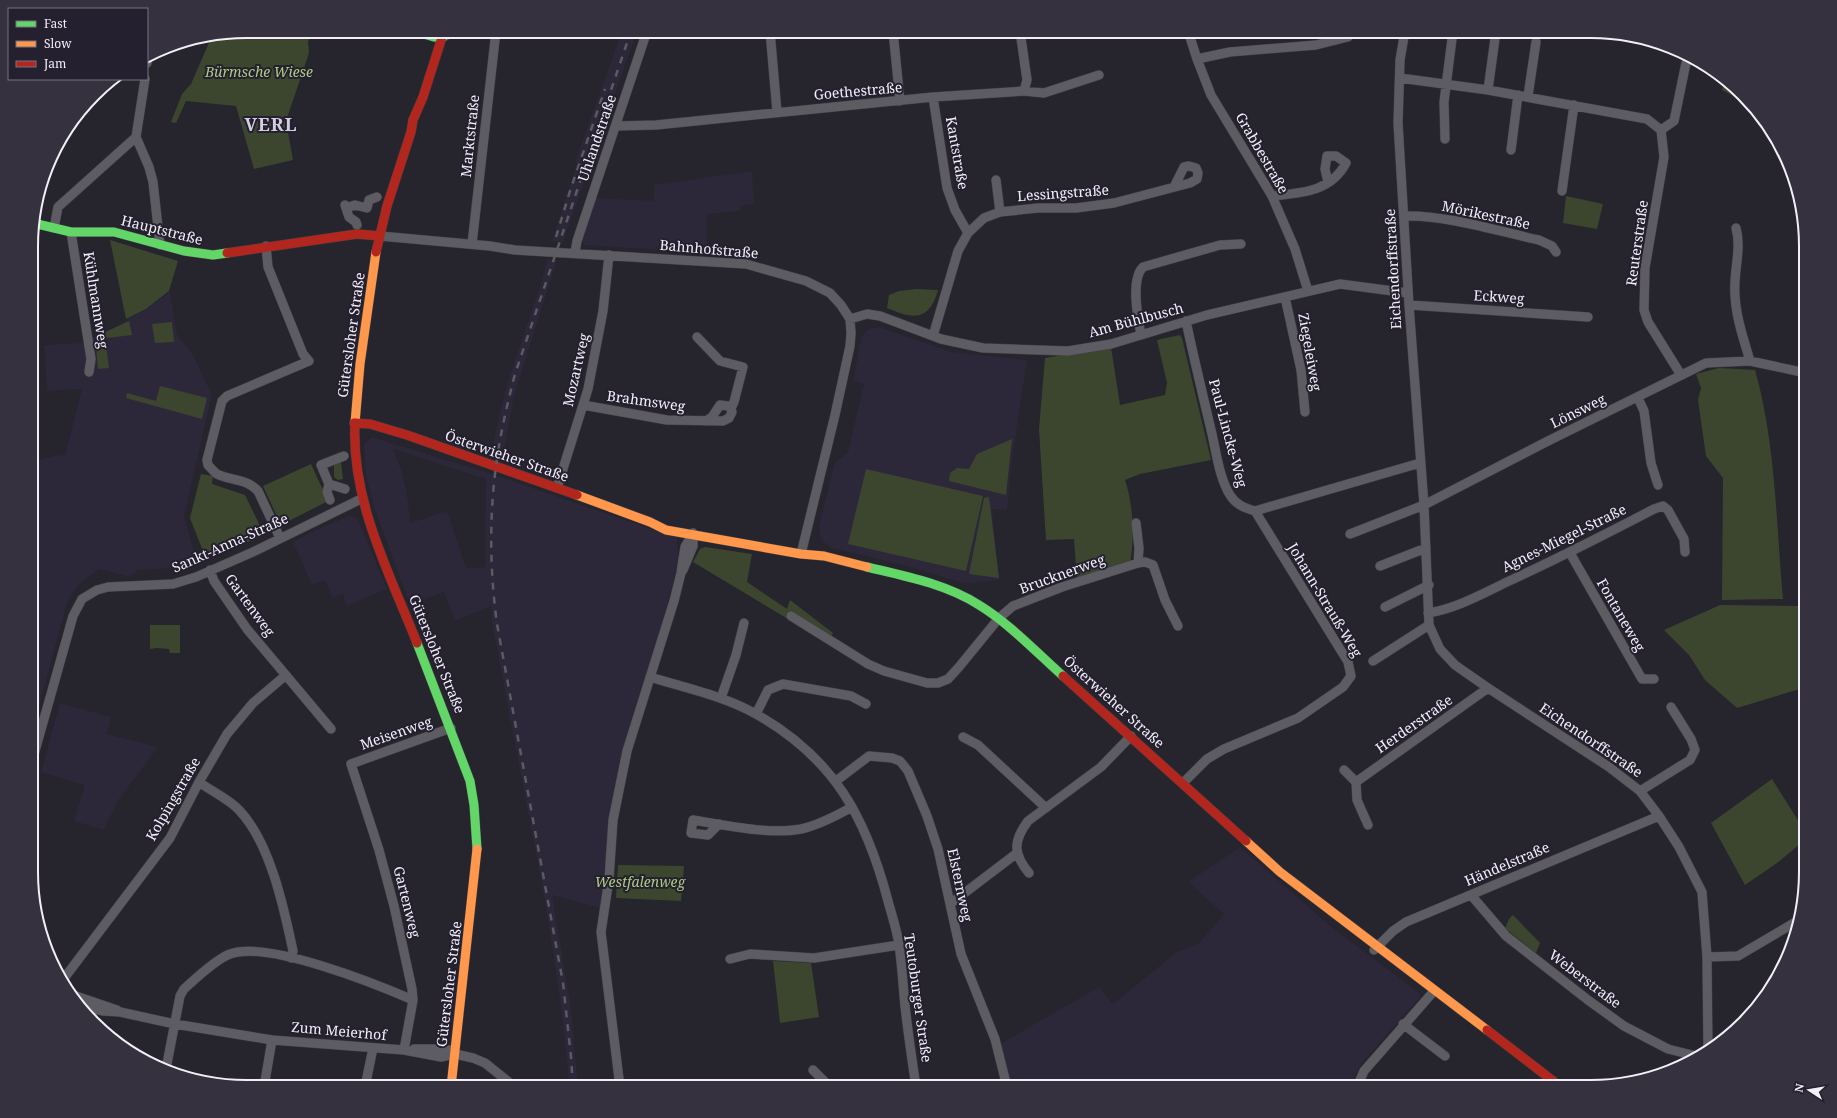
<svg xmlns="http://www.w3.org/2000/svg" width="1837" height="1118" font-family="'Noto Serif',serif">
<rect width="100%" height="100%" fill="#26242c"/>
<!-- built -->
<path fill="#2d273a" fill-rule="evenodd" d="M622 31H637L563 242 552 241 577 163 575 162Z
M752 171 754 204 740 206V211L707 214V253L584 245 581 240 596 198 654 201V185Z
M547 259 557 260 514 396 503 458 491 454 503 399 510 375 540 287Z
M170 292 177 335 192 353 212 395 184 516 196 558 174 568 138 570 130 577 100 569 83 580 71 595 67 603 33 729V461L58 455 65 456 82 389 47 391 44 345 81 343 128 321V319L147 309Z
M879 327 951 352 1027 360 1012 460 1007 510 992 509 999 580 968 583 956 581 911 567 832 548 821 540 819 526 835 463 848 452 864 384 853 381 861 337 869 329Z
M372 437 498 476 677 538 679 560 610 820 600 908 552 895 571 1009 578 1087H569L567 1057 558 984 544 895 492 623 491 606 455 621 444 592 410 605 375 510 366 476 364 444ZM393 449 486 479 485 567 466 568 447 511 410 523 408 500 402 472Z
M349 516H353L358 520 387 589 347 606 343 594 332 598 325 580 312 585 293 542 316 530Z
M60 703 111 717 107 734 158 747 117 802 104 830 74 821 85 785 41 772Z
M1240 847 1329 925 1418 992 1420 997 1362 1063 1349 1087H1009L1000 1044 1099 987 1113 1004 1177 952 1199 943 1224 914 1188 882Z"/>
<!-- green -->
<path fill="#3c462f" d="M246 31H311L308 42 309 53 286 121 293 160 254 169 236 106 186 101 176 123 171 122 182 94 191 84 211 38Z
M1725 80 1752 104 1753 106 1722 90Z
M1566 196 1603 204 1597 229 1563 223Z
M110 240 178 261 169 291 146 309 126 319Z
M916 289 938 290C929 322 913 319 887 308L889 295 899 291Z
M129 321 132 335 99 339V335Z
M172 322 174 342 155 343 152 324Z
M1180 335 1182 338 1211 460 1140 474 1125 480C1133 503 1135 538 1130 563L1077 579 1074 539 1046 540 1039 429 1045 358 1111 347 1120 405 1165 395 1167 383 1157 340Z
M106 345 109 368 98 369 96 347Z
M1719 368 1755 370C1776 444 1776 523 1783 599L1722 600 1723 478 1706 456 1698 400 1701 388 1696 374Z
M160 386 207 398 202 419 126 398 127 393 156 401Z
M1012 439 1006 495 949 481 950 473 957 468 969 469 977 454Z
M341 462 343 479 338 480 334 477V464Z
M311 464 328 501 281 525 263 486Z
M866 469 983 496 966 571 848 544Z
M201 474 213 476 212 484 245 495 264 534C246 543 224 557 203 551L190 518Z
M989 497 999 578 969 574 984 498Z
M705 547 752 554 747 582 787 609 790 600 833 633 828 643 693 562 700 549Z
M1720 605 1806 606V687L1737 708 1705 680 1689 655 1664 630Z
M150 625H180V653H170L169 649 157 648 150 649Z
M1772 779 1806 833V839L1777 863 1745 885 1711 823Z
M618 865 684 866 681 901 616 898Z
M1513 915 1540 943 1536 953 1505 928 1509 919Z
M773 961 811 963 819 1017 780 1023Z"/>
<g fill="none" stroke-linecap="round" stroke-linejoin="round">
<!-- street casing -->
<g stroke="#413f45" stroke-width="10">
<path id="street" d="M770 31 777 112
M893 31 900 101
M1020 31 1027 80 1024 91
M1188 31 1197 59 1211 95 1272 196 1295 249 1308 291
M1405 31 1400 60 1398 123 1409 305 1424 505 1429 625 1440 649 1455 665 1488 688 1609 767 1640 791 1659 816 1679 847 1702 892 1707 957 1708 1051
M443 37 454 31
M1197 59 1230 52 1316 45 1348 37 1352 31
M147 63 148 58
M1400 78 1488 90 1647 119 1661 130
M145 79 136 137 149 167 153 182 160 245
M1488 90 1496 31
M1528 96 1536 42
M933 97 947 188 955 210 968 233
M616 126 656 125 933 97 1024 91 1044 93 1099 75
M1445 139 1444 102 1453 31
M1511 150 1518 95
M996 180 1000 212
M1562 191 1574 105
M1272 196C1301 193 1331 192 1346 163L1336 156H1327L1325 169 1328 182
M345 205 349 217 356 222 357 225
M346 208 355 205 367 208 369 200 377 197
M1405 216C1446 215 1498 231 1539 240L1552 246 1556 252
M54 228 58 207 136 137
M1736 228C1742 250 1733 272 1735 295 1736 318 1744 340 1750 361
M71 232 91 359 89 372
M380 236 490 246 515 250 746 264 806 281 830 293 841 305 850 319 851 333 850 346 835 415 801 554
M472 244 496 31
M266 246 268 267 303 354 309 361 227 396 222 401 207 460 208 465C211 468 214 472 217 474 231 481 246 478 258 491L280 538
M575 253 577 241 647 31
M1285 297 1301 370 1305 412
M1409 305 1588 317
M850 319 867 314 880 316 941 339 983 348 1068 351 1111 344 1207 315 1340 284 1408 293
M1186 321C1194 359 1203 396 1212 434 1216 452 1220 480 1230 495 1236 505 1245 508 1255 511L1420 463
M1141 335C1138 319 1130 280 1143 267L1220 245 1241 244
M933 336 958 251 968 233 984 218 1000 212 1038 208H1076L1114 203 1190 183 1197 179 1198 173 1196 168 1189 166 1184 167 1174 187
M1681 375 1648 322 1644 310 1645 268 1664 157 1661 130 1674 121 1686 63 1689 57
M1638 398 1644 411 1651 463 1658 485
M583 405 667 420 723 421 729 418 732 412 731 408 734 402 743 367 720 361 697 337
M706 421 712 417 720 405 728 406 731 408
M344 456 321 465 329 484 345 489
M329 484 327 492 330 500
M557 488 588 389 603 311 609 255
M1136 523 1139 548 1138 563
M1350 534 1424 505 1548 441 1706 363 1750 361 1806 373
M1570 553 1642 679H1654
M1380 566 1426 548
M210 570 214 581 247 629 331 729
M683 570 693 546V533
M1385 607 1429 585
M1428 613C1455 609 1482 594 1507 582 1557 559 1606 534 1654 509L1663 506 1668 510 1684 539 1685 552
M791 616 868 664 884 671 927 683H938L948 679 959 667 999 618 1013 606 1062 587 1138 563 1145 562 1153 565 1165 600 1178 626
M1373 661 1429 625
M650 677C686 688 724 696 756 714 834 758 866 817 888 901 892 916 897 930 899 945 902 965 903 986 905 1006 908 1033 912 1060 916 1087
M721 698 736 655 744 623
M756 714 768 690 783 684 851 696 866 704
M963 737 978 745 1046 808
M33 758 73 616 82 599 97 590 108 587 173 584 196 577 255 551 361 499
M1344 770 1356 782 1357 800 1368 825
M836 781 869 756 892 758 900 761 908 771 927 816 938 849 961 954 995 1039 1007 1087
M199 782C211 791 229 799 239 810 270 842 284 908 293 951L291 958
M1356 782 1488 688
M1183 783 1207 759 1224 749 1298 718 1343 687 1351 676 1348 662 1255 511
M1640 791 1690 760 1695 750 1691 739 1671 707
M719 824 708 835 691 833 693 820C724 825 770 835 801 829 819 825 836 816 852 807
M1029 873C1013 854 1013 841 1028 821L1101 767 1131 736
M1471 895 1506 936 1588 1000 1624 1026 1668 1049 1700 1057
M950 904 1017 853
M1374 950 1393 931 1406 922 1659 816
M1707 957 1738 956 1799 920
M730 959 750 954 814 958 899 945
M62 981 170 838 199 782 227 734 253 703 286 675
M70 994 117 1010
M82 1006 103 1011 120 1012 175 1024 272 1040 404 1050 441 1057 455 1054
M1403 1024 1445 1056
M414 1049H442L449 1050 455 1054 473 1058 485 1063 515 1087
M404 1050 413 1000 412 989 394 906 379 850 351 764 451 728
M166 1069 180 996 184 989C195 979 216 959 230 954 267 940 376 984 413 1000
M813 1070 826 1083 827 1087
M264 1087 272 1040
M365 1087 373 1048
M620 1087 601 932 609 879 613 820 627 751 674 601 681 573 685 547 693 533
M1357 1087 1364 1071 1434 991"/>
</g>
<!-- fast casing -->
<g stroke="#413f45" stroke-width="10">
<path id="fast" d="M414 31 434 37H443
M33 223 71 232H114L184 251 213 255 227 253
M867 567C905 576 946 584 979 605 1010 624 1036 652 1063 676
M417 643 470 781 474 805 477 849"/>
</g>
<!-- slow casing -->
<g stroke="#413f45" stroke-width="10">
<path id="slow" d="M355 423 360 364 376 252
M577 495 650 522 666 530 801 554 824 556 867 567
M1246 841 1280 872 1487 1030
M451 1087 477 849"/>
</g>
<!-- jam casing -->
<g stroke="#413f45" stroke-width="10">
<path id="jam" d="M376 252 387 206 411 132 413 120 423 97 444 31
M227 253 357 234 380 236
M354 423 370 424 407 435 577 495
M355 423C351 501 389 572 417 643
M1063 676 1246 841
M1487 1030 1561 1087"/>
</g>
<!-- street -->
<use href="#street" stroke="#5d5c62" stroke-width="9"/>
<!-- fast -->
<use href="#fast" stroke="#63d668" stroke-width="9"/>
<!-- slow -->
<use href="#slow" stroke="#ff974d" stroke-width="9"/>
<!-- jam -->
<use href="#jam" stroke="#b3261e" stroke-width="9"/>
<!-- rail -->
<path stroke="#5d5b62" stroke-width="2.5" stroke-dasharray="7 7" stroke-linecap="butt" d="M556 237 570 191 605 89
M573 1087 571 1057 563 983 497 624C490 572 489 519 496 466 500 435 507 405 515 374L631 31"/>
</g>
<g text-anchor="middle" stroke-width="4" stroke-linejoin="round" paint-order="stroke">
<!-- park labels -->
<g font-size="14" font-style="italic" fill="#aecc81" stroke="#25202f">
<text x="259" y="77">Bürmsche Wiese</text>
<text x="640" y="887">Westfalenweg</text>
</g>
<!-- street labels -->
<g font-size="14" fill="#f2eff9" stroke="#25202f">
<text transform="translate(858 91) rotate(-5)" y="5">Goethestraße</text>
<text transform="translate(470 136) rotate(-84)" y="5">Marktstraße</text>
<text transform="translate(597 138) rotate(-71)" y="5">Uhlandstraße</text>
<text transform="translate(957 153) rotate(80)" y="5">Kantstraße</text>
<text transform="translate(1262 153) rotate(60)" y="5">Grabbestraße</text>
<text transform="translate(1063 193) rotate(-4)" y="5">Lessingstraße</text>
<text transform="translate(1486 215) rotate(12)" y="5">Mörikestraße</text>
<text transform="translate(162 230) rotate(14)" y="5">Hauptstraße</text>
<text transform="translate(1637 243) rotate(-82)" y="5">Reuterstraße</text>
<text transform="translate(709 249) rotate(5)" y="5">Bahnhofstraße</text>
<text transform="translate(1393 269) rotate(-93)" y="5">Eichendorffstraße</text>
<text transform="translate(1499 297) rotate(4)" y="5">Eckweg</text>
<text transform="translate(96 300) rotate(81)" y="5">Kühlmannweg</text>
<text transform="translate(1136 320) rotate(-15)" y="5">Am Bühlbusch</text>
<text transform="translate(351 335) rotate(-82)" y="5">Gütersloher Straße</text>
<text transform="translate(1310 352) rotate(80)" y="5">Ziegeleiweg</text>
<text transform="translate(576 370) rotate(-77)" y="5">Mozartweg</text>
<text transform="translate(646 401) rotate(8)" y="5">Brahmsweg</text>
<text transform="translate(1578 411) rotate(-26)" y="5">Lönsweg</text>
<text transform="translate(1228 433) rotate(75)" y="5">Paul-Lincke-Weg</text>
<text transform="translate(507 456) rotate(19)" y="5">Österwieher Straße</text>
<text transform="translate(1564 538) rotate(-26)" y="5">Agnes-Miegel-Straße</text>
<text transform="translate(230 543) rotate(-24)" y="5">Sankt-Anna-Straße</text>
<text transform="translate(1062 574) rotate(-20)" y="5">Brucknerweg</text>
<text transform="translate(1325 600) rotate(59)" y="5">Johann-Strauß-Weg</text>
<text transform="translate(250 605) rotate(54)" y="5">Gartenweg</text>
<text transform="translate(1621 615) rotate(60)" y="5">Fontaneweg</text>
<text transform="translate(437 654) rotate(68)" y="5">Gütersloher Straße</text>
<text transform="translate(1114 702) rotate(42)" y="5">Österwieher Straße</text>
<text transform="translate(1414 724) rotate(-35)" y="5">Herderstraße</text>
<text transform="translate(396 733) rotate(-19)" y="5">Meisenweg</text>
<text transform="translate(1591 740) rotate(34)" y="5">Eichendorffstraße</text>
<text transform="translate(173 799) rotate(-60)" y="5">Kolpingstraße</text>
<text transform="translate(1507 864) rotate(-23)" y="5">Händelstraße</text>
<text transform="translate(960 885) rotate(78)" y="5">Elsternweg</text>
<text transform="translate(407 902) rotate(76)" y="5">Gartenweg</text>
<text transform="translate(1585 979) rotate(37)" y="5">Weberstraße</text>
<text transform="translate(449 984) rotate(-83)" y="5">Gütersloher Straße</text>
<text transform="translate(918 998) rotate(82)" y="5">Teutoburger Straße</text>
<text transform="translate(339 1031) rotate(5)" y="5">Zum Meierhof</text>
</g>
<!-- district labels -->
<g font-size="18" font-weight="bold" letter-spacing="1" fill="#d4cee2" stroke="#25202f">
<text x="271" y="131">VERL</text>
</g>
</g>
<!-- crop -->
<path d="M0 0H1837V1118H0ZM246 38H1591A208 208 0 0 1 1799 246V872A208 208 0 0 1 1591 1080H246A208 208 0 0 1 38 872V246A208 208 0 0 1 246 38Z" fill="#35313f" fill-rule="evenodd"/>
<path fill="none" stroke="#f2eff9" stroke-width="2" d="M246 38H1591A208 208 0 0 1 1799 246V872A208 208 0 0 1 1591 1080H246A208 208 0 0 1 38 872V246A208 208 0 0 1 246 38Z"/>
<!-- legend -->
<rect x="8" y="8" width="140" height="72" fill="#25202f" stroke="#777380"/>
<rect x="16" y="21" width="20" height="6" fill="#63d668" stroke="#777380"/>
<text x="44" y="28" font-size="12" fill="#f2eff9">Fast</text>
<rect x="16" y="41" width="20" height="6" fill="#ff974d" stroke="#777380"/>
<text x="44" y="48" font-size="12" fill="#f2eff9">Slow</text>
<rect x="16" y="61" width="20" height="6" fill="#b3261e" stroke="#777380"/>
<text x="44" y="68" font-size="12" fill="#f2eff9">Jam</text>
<!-- north arrow -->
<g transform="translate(1809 1090) rotate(282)" stroke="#25202f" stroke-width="3" paint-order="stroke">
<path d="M0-3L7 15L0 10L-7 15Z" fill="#f2eff9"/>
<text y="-6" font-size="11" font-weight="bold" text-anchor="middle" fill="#f2eff9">N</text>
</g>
</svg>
